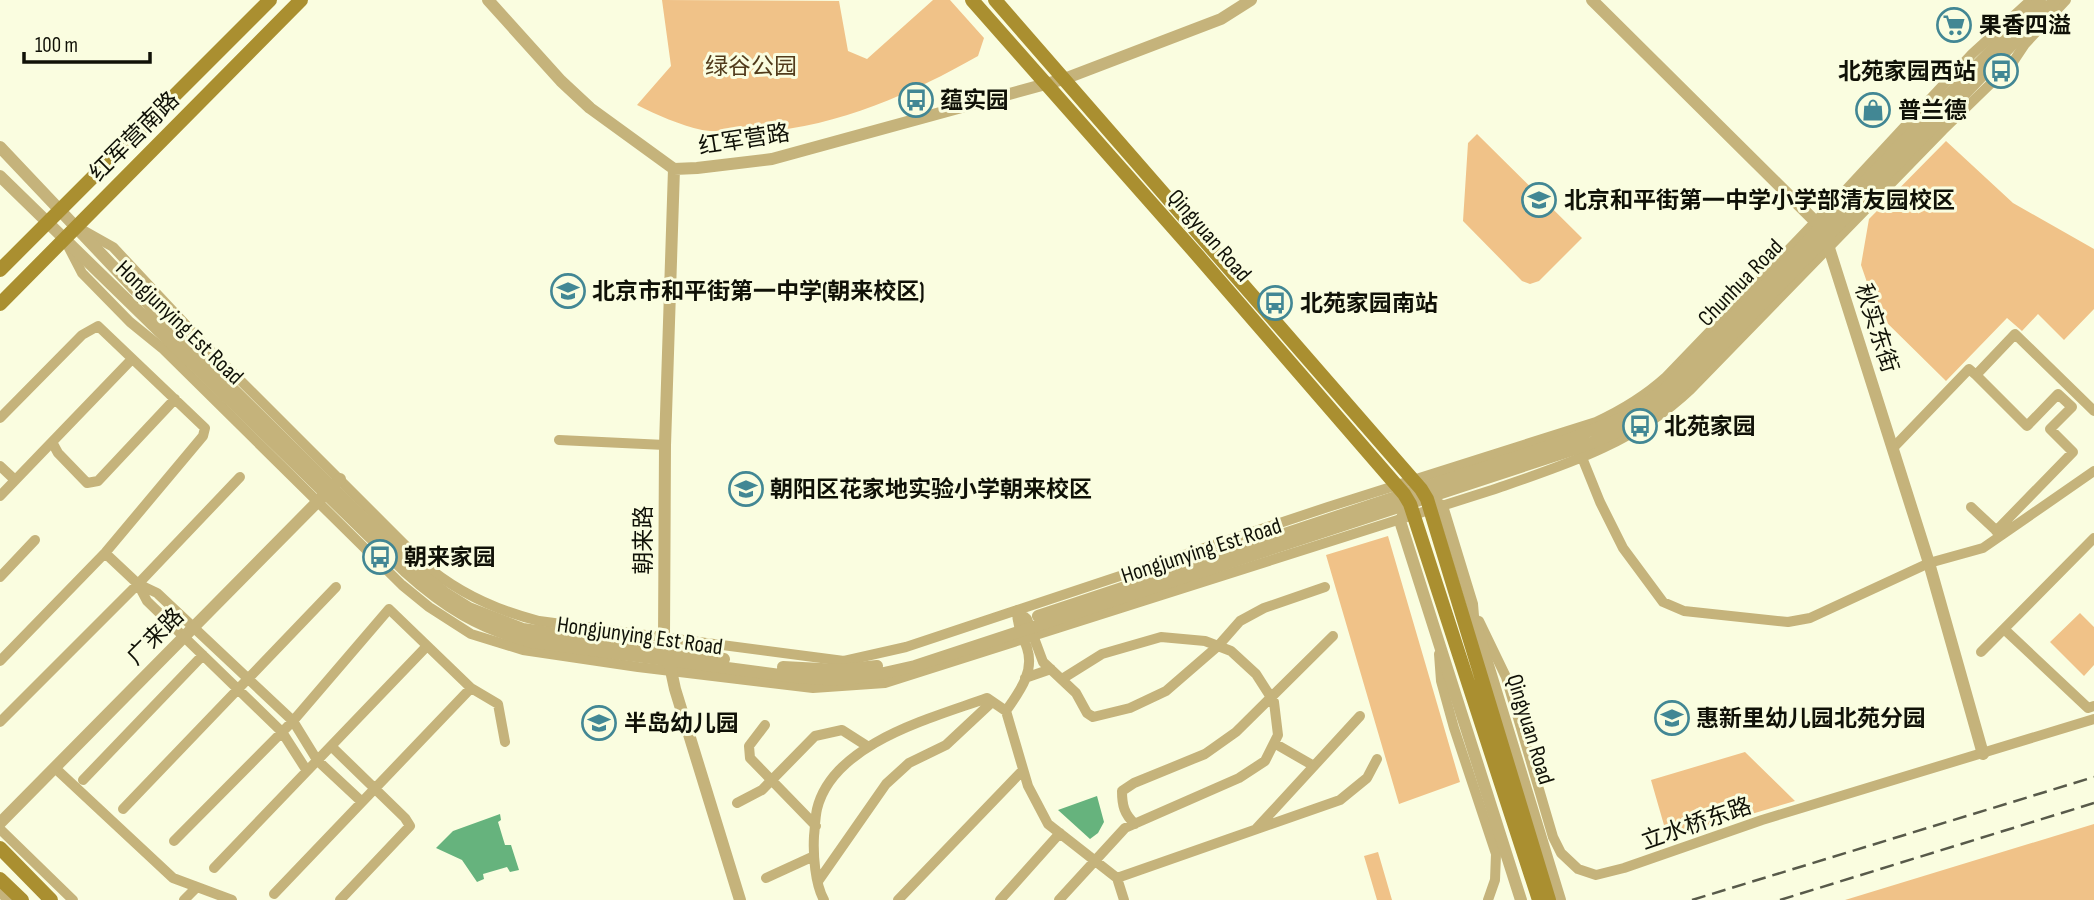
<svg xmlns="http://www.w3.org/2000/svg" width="2094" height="900" font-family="'Sofia Sans Condensed','Noto Sans SC',sans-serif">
<rect width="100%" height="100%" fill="#fafde0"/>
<!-- green -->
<path fill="#f0c288" d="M662 0 839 1 848 51 867 59 933 0H950L984 38 978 56C906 97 819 135 735 132 724 131 712 132 702 130 680 125 657 115 637 105L671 66Z
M1477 134 1582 238 1539 281 1530 284 1522 281 1463 221 1468 143Z
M1946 141 2013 203 2094 249V309L2064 340 2038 314 2022 331 2007 318 1946 381 1878 314 1861 265 1869 219Z
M1388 536 1460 782 1399 804 1326 555Z
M2080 613 2094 627V665L2084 676 2050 642Z
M1745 752 1795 801 1668 839 1651 780Z
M2094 824V900H1845Z
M1378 852 1392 900H1377L1364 856Z"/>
<!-- water -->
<path fill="#66b37d" d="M1097 796 1104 822 1098 833 1090 839 1058 810Z
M500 814 501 820 498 822 505 845H511L519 870 510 872 507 867 483 874 484 879 477 882 462 860 436 848 453 831Z"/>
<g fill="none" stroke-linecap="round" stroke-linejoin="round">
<!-- minor -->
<path stroke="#c5b37b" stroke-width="10" d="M81 229 113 247 200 340 422 562C456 592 495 610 539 621L844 661 906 647 1328 507 1596 422C1622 410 1645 396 1666 377L1844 192 1972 54 2031 0
M68 246 82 273 130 322 162 348 402 585 429 607 471 634 523 650 638 667 813 688 885 683 1492 490C1565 465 1633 444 1691 389L1943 130 2013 62 2025 44 2066 0
M132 359 52 442 58 453 87 483 98 481 175 399
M1976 375 2027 426 2058 394 2072 407 2050 429 2073 452 1996 531
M0 418 82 335 98 326 205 428 203 436 105 553 0 661
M559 440 665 445
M1893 448 1969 369 1976 375 2015 334 2094 411
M1581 455 1600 502 1623 548 1663 602 1684 611 1788 622 1810 618 1929 563 1983 548 2094 471
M0 466 15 480
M0 496 52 442
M1971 507 2001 535
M105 553 138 584 157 593 293 721 317 760 362 802
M0 577 35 540
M138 584 147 601 282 732 307 771
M1017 610 1027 619 1043 662 1076 693 1087 713 1093 717 1130 708 1166 691 1218 646 1240 621 1264 608 1325 587
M1017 610C1017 625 1022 634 1027 648 1035 672 1019 692 1006 711L1028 786 1048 824 1117 878 1124 900
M1479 621 1506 677 1553 837 1561 853 1578 869 1596 875 1624 868 1762 820 2094 719
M2004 629 2088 708 2094 706
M1981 652 2094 538
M1439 654 1441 681 1454 728 1496 854 1495 880 1488 900
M1025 678 1051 669
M0 722 138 584 240 477
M765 725 749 746 750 758 816 826
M1274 743 1314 766
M331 746 405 818 410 826 340 900
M55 768 173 878 232 900
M83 780 203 655
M737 803 762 790 815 736 842 730 867 746
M123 809 336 587
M1135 824C1124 814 1122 805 1122 791L1134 783 1205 754 1236 732 1333 636
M0 829 73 900
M1256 829 1360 716
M174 841 293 721 389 609 471 688 498 704 505 742
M214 868 427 646
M766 878 814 856
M1117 878 1340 800 1367 778 1377 759
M819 880 886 784 909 763 946 745 992 702
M0 892 8 900
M274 894 471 688
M184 900 196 888
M824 900C815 884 813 855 814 836 815 828 815 818 817 809 833 743 932 718 987 698L1006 711
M898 900 1023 770
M1000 900 1060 833
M1059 900 1125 828 1239 778 1265 761 1278 735 1274 702 1256 674 1231 651 1205 641 1161 637 1102 654 1062 679"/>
<!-- tertiary -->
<path stroke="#c5b37b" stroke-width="12" d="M488 0 561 81 590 108 674 169 697 168 772 159 1064 79 1221 19 1251 0
M1592 0 1829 235V248L1929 563 1983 754
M0 147 178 335 417 571 445 593 469 608 523 629 724 659
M674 169 665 445 664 638 675 689 740 900
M0 176 405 571C446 608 478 627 531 642L795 677 838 680 875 675 915 666 1578 448C1613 435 1645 421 1673 396L2055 0
M1427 499 1442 506 1472 604 1473 616 1560 900
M1410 504 1400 521 1521 900
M1038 616 1564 441 1629 415 1665 389 2040 0
M783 667 840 670 877 666
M0 823 340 479"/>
<!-- secondary -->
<path stroke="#aa8f30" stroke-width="14" d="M972 0 1199 257 1404 494 1410 504 1539 900
M995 0 1421 489 1427 499 1549 900
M0 270 270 0
M0 304 301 0
M0 848 51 900
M0 879 22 900"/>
<!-- rail -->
<path stroke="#585a4a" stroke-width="2.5" stroke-dasharray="14 7" stroke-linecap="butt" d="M1692 900 2094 777
M1780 900 2094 803"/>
</g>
<!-- icons -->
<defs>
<g id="supermarket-ring" transform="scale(1.75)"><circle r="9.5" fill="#fafde0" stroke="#428794" stroke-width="1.5"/><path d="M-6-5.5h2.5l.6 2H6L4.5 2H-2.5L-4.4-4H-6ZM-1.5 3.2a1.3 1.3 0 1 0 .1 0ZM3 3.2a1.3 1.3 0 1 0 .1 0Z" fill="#428794"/></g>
<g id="bus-ring" transform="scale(1.75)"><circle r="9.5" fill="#fafde0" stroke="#428794" stroke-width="1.5"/><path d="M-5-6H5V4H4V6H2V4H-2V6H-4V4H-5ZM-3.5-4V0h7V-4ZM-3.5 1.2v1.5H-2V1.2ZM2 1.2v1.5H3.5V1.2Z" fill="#428794"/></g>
<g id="shop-ring" transform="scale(1.75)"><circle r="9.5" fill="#fafde0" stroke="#428794" stroke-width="1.5"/><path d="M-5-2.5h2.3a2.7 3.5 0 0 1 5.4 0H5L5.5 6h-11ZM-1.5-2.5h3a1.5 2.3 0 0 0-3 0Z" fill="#428794"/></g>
<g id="school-ring" transform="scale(1.75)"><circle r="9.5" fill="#fafde0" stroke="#428794" stroke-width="1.5"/><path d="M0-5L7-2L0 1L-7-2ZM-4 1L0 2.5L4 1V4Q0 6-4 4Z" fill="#428794"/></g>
</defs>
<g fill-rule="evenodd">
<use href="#supermarket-ring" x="1954" y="25"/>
<use href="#bus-ring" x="2001" y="71"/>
<use href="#bus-ring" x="916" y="100"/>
<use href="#shop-ring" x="1873" y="110"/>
<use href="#school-ring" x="1539" y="200"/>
<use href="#school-ring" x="568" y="291"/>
<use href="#bus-ring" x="1275" y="303"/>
<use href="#bus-ring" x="1640" y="426"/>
<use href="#school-ring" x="746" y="489"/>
<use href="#bus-ring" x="380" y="557"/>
<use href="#school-ring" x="1672" y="718"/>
<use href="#school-ring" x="599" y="723"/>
</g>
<g text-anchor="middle" stroke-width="6" stroke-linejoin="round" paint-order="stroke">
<!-- poi labels -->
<g font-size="23" font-weight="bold" fill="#101107" stroke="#fafde0" text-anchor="start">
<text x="1979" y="33">果香四溢</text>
<text x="1976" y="79" text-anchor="end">北苑家园西站</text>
<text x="940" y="108">蕴实园</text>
<text x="1898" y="118">普兰德</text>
<text x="1564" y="208">北京和平街第一中学小学部清友园校区</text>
<text x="592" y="299">北京市和平街第一中学(朝来校区)</text>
<text x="1300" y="311">北苑家园南站</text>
<text x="1664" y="434">北苑家园</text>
<text x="770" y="497">朝阳区花家地实验小学朝来校区</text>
<text x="404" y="565">朝来家园</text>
<text x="1696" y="726">惠新里幼儿园北苑分园</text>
<text x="624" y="731">半岛幼儿园</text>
</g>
<!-- park labels -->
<g font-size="23" fill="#513b1b" stroke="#fafde0">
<text x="751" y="74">绿谷公园</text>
</g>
<!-- street labels -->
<g font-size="23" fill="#101107" stroke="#fafde0">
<text transform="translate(134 136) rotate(-45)" y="8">红军营南路</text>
<text transform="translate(744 139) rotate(-9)" y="8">红军营路</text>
<text transform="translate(1210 235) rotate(49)" y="8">Qingyuan Road</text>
<text transform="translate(1740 282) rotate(-46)" y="8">Chunhua Road</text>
<text transform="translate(180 322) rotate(44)" y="8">Hongjunying Est Road</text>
<text transform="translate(1877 328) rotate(72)" y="8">秋实东街</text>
<text transform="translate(643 540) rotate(-90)" y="8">朝来路</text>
<text transform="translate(1201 550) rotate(-18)" y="8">Hongjunying Est Road</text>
<text transform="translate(640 635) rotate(8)" y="8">Hongjunying Est Road</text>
<text transform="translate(155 636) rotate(-45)" y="8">广来路</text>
<text transform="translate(1531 729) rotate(73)" y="8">Qingyuan Road</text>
<text transform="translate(1696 823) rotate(-19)" y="8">立水桥东路</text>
</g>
</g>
<!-- scale -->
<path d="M24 52v10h126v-10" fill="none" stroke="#101107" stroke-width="3.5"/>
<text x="35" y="52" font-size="21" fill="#101107" stroke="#fafde0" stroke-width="5" paint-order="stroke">100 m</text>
</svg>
